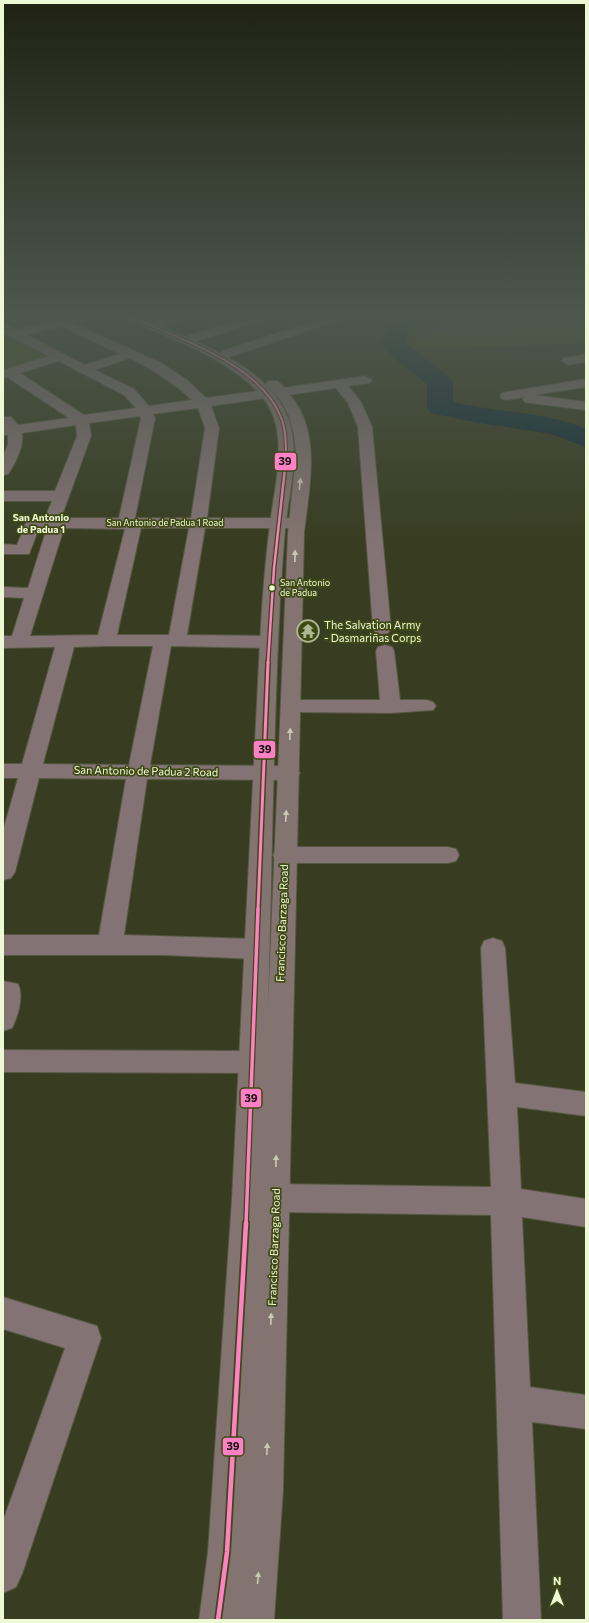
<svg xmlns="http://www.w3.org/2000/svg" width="589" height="1623" font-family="Commissioner,sans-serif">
<rect width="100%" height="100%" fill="#383d21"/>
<!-- built -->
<path fill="#47511a" d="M463 315H586V343L411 349 408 345 437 330 453 318Z
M7 333 52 357 3 372V334Z"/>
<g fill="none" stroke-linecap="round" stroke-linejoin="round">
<!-- river -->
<path fill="#152e3a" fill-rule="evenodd" d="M400 315H424L409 332 405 343 449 377 453 382V402C497 413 544 411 586 429V447L551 434 468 421 431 413 427 407V384L395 359 381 344 387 330Z"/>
<!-- street casing -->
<g stroke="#545840" stroke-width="2">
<path id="street" d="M42 315H57L64 318 75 315H94L92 317 73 323 163 364 187 380 206 398 266 390 271 391 273 394 271 397 266 398 211 406 219 428 207 518H296L302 520 304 523 302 526 296 528H205L187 635 269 636 276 638 278 642 276 646 269 648 171 646 150 765 289 766 296 768 300 773 296 778 289 780 147 779 124 935 257 939 266 942 269 949 266 956 257 959 164 955H3V935H99L126 779 39 778 15 872 11 878 3 880V831L18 778H3V764H22L55 647 3 648V636H12L24 598 3 597V587L28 588 47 528H39L29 554H3V544L17 545 27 520 45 518 52 501H3V491H55L77 436 76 425 22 433C24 447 16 462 8 474L3 475V457L8 444V435H3V427H5L3 425V417H11L18 425 69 418 7 377 3 378V370L49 356 3 333V324L17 330 51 321ZM61 326 120 354 85 365 27 335ZM130 358C154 370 173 382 192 400L149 406 134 389 95 370ZM59 361 124 395 136 408 84 415 20 373ZM198 408 205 428 191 518H135L155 418 153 414ZM140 416 141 418 119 518H61L91 436 89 423ZM64 528 125 529 98 635 30 636ZM141 528H189L169 635H117ZM107 646H153L129 765 43 764 74 647Z
M173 315H191L189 317 160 327 154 323 156 320Z
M256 315H274L272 317 198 341H190L188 338 190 335Z
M333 315H350L348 317 230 357H222L220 354 222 351Z
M586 354V362L568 365 562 361 564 358Z
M365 376 372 380 370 383 348 386 361 402 372 427 391 629 388 633 382 634 376 633 373 629 358 427 348 403 336 388 282 396 277 395 275 392 277 389 282 388Z
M586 379V387L534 395 586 402V410L530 403 525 402 523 399 525 397 507 400 502 399 500 396 502 393 507 392Z
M385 645 392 647 394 651 400 700H426L433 702 436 706 433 710 391 713 291 712 284 710 281 706 284 702 291 700H380L376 651 378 647Z
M284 847H448L456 849 459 855 456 861 448 863H284L276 861 273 855 276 849Z
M493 938 502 941 505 948 515 1083 586 1092V1116L517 1107 521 1189 586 1199V1227L522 1217 530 1387 586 1395V1429L532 1422 541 1620H503L491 1215 276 1212 265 1208 261 1198 265 1188 276 1184 491 1187 481 948 484 941Z
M3 981 18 984C24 996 18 1016 12 1028L3 1031Z
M3 1050 251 1051 261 1054 265 1062 261 1070 251 1073 3 1072Z
M3 1297 97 1326 101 1338 22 1574 16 1587 3 1593V1521L65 1348 3 1329Z"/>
</g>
<!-- secondary casing -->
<g stroke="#545840" stroke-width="2">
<path id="secondary" d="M120 315C140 314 155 323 173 331 215 350 270 371 288 418 300 449 290 489 286 521 283 547 282 574 280 601 273 736 272 872 268 1008L288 533 296 454 294 435 289 416 281 401 266 384 268 381H278C288 392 297 402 303 416 318 452 308 496 304 533L283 1490 274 1620H199L208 1552 232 1199 260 642C262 603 265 563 270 524 274 492 283 457 276 425 273 412 266 400 257 391 222 355 167 338 122 317Z"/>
</g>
<!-- street -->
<use href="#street" fill="#837374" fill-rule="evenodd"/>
<!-- secondary -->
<use href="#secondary" fill="#847471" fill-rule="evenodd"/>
<!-- bus-1-far4 casing -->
<g stroke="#3f4915" stroke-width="4">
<path id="bus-1-far4" d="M126 315C175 337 263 364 282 420 287 435 286 453 285 469"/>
</g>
<!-- bus-1-far3 casing -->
<g stroke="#3f4915" stroke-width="5">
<path id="bus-1-far3" d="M268 663 274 568 285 468"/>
</g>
<!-- bus-1-far2 casing -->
<g stroke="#3f4915" stroke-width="6">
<path id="bus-1-far2" d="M258 910 268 662"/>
</g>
<!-- bus-1-far1 casing -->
<g stroke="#3f4915" stroke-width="6">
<path id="bus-1-far1" d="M246 1224 258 909"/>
</g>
<!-- bus-1 casing -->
<g stroke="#3f4915" stroke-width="8">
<path id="bus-1" d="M218 1620 227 1552 246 1223"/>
</g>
<!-- bus-1-far4 -->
<use href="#bus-1-far4" stroke="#ff80c5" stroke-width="2"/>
<!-- bus-1-far3 -->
<use href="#bus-1-far3" stroke="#ff80c5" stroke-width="2.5"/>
<!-- bus-1-far2 -->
<use href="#bus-1-far2" stroke="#ff80c5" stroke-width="3"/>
<!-- bus-1-far1 -->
<use href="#bus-1-far1" stroke="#ff80c5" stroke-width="3.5"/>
<!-- bus-1 -->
<use href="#bus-1" stroke="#ff80c5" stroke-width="4.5"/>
</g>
<!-- one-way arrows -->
<defs><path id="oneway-solid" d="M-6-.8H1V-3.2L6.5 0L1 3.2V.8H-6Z"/></defs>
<g fill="#cacab2">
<use href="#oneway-solid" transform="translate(300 484) rotate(-83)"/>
<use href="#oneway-solid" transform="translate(295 556) rotate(-89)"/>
<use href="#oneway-solid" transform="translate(290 734) rotate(-88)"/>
<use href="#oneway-solid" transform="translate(286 816) rotate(-87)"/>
<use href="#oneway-solid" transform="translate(276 1161) rotate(-89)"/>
<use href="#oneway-solid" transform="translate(271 1319) rotate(-88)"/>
<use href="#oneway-solid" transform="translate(267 1449) rotate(-88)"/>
<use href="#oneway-solid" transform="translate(258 1578) rotate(-86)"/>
</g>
<!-- sky -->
<linearGradient id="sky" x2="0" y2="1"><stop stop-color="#1f2212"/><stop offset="0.58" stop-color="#4d574e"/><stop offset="1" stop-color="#4d574e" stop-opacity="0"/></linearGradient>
<rect width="589" height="542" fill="url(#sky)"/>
<!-- icons -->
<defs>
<g id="temple-ring" transform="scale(1.15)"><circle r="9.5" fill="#3f4915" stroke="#afb796" stroke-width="1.5"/><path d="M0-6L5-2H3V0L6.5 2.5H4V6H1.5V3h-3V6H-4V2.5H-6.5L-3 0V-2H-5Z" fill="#afb796"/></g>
</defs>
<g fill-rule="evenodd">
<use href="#temple-ring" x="308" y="631"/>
</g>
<!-- markers -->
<circle fill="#eff8d5" stroke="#3f4915" stroke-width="1.5" cx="272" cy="588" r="3.5"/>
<g text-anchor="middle" stroke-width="3.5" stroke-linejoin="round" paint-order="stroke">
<!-- far-street labels -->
<g font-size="9" fill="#eff8d5" stroke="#3f4915">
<text x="165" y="526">San Antonio de Padua 1 Road</text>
</g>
<!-- far-bus labels -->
<g font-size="9" fill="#eff8d5" stroke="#3f4915" text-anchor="start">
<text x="280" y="586">San Antonio<tspan x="280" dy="10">de Padua</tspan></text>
</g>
<!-- far-neighbourhood labels -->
<g font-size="10" font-weight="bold" fill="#eff8d5" stroke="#3f4915">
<text x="41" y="521">San Antonio<tspan x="41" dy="12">de Padua 1</tspan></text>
</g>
<!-- poi labels -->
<g font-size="11" fill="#eff8d5" stroke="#3f4915" text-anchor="start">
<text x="324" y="629">The Salvation Army<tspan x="324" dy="13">- Dasmariñas Corps</tspan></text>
</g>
<!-- street labels -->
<g font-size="11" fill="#eff8d5" stroke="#3f4915">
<text transform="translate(146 771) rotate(1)" y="4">San Antonio de Padua 2 Road</text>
<text transform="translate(282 923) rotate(-88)" y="4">Francisco Barzaga Road</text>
<text transform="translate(274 1247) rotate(-88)" y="4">Francisco Barzaga Road</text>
</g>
</g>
<g stroke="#3f4915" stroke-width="1.5">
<rect x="274" y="452" width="23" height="19" rx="4" fill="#ff80c5"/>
<rect x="253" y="740" width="23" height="19" rx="4" fill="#ff80c5"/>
<rect x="240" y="1088" width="22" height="20" rx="4" fill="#ff80c5"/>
<rect x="222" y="1437" width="22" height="19" rx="4" fill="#ff80c5"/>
</g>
<g font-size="11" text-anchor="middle" font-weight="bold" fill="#111">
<text x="285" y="465">39</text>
<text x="265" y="753">39</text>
<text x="251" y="1102">39</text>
<text x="233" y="1450">39</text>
</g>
<!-- border -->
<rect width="589" height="1623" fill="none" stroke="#eff8d5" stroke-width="8"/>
<!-- north arrow -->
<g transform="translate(557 1591)" stroke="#3f4915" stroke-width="3" paint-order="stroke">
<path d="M0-3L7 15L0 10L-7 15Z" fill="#eff8d5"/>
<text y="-6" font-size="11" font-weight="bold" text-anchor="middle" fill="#eff8d5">N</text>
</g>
</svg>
